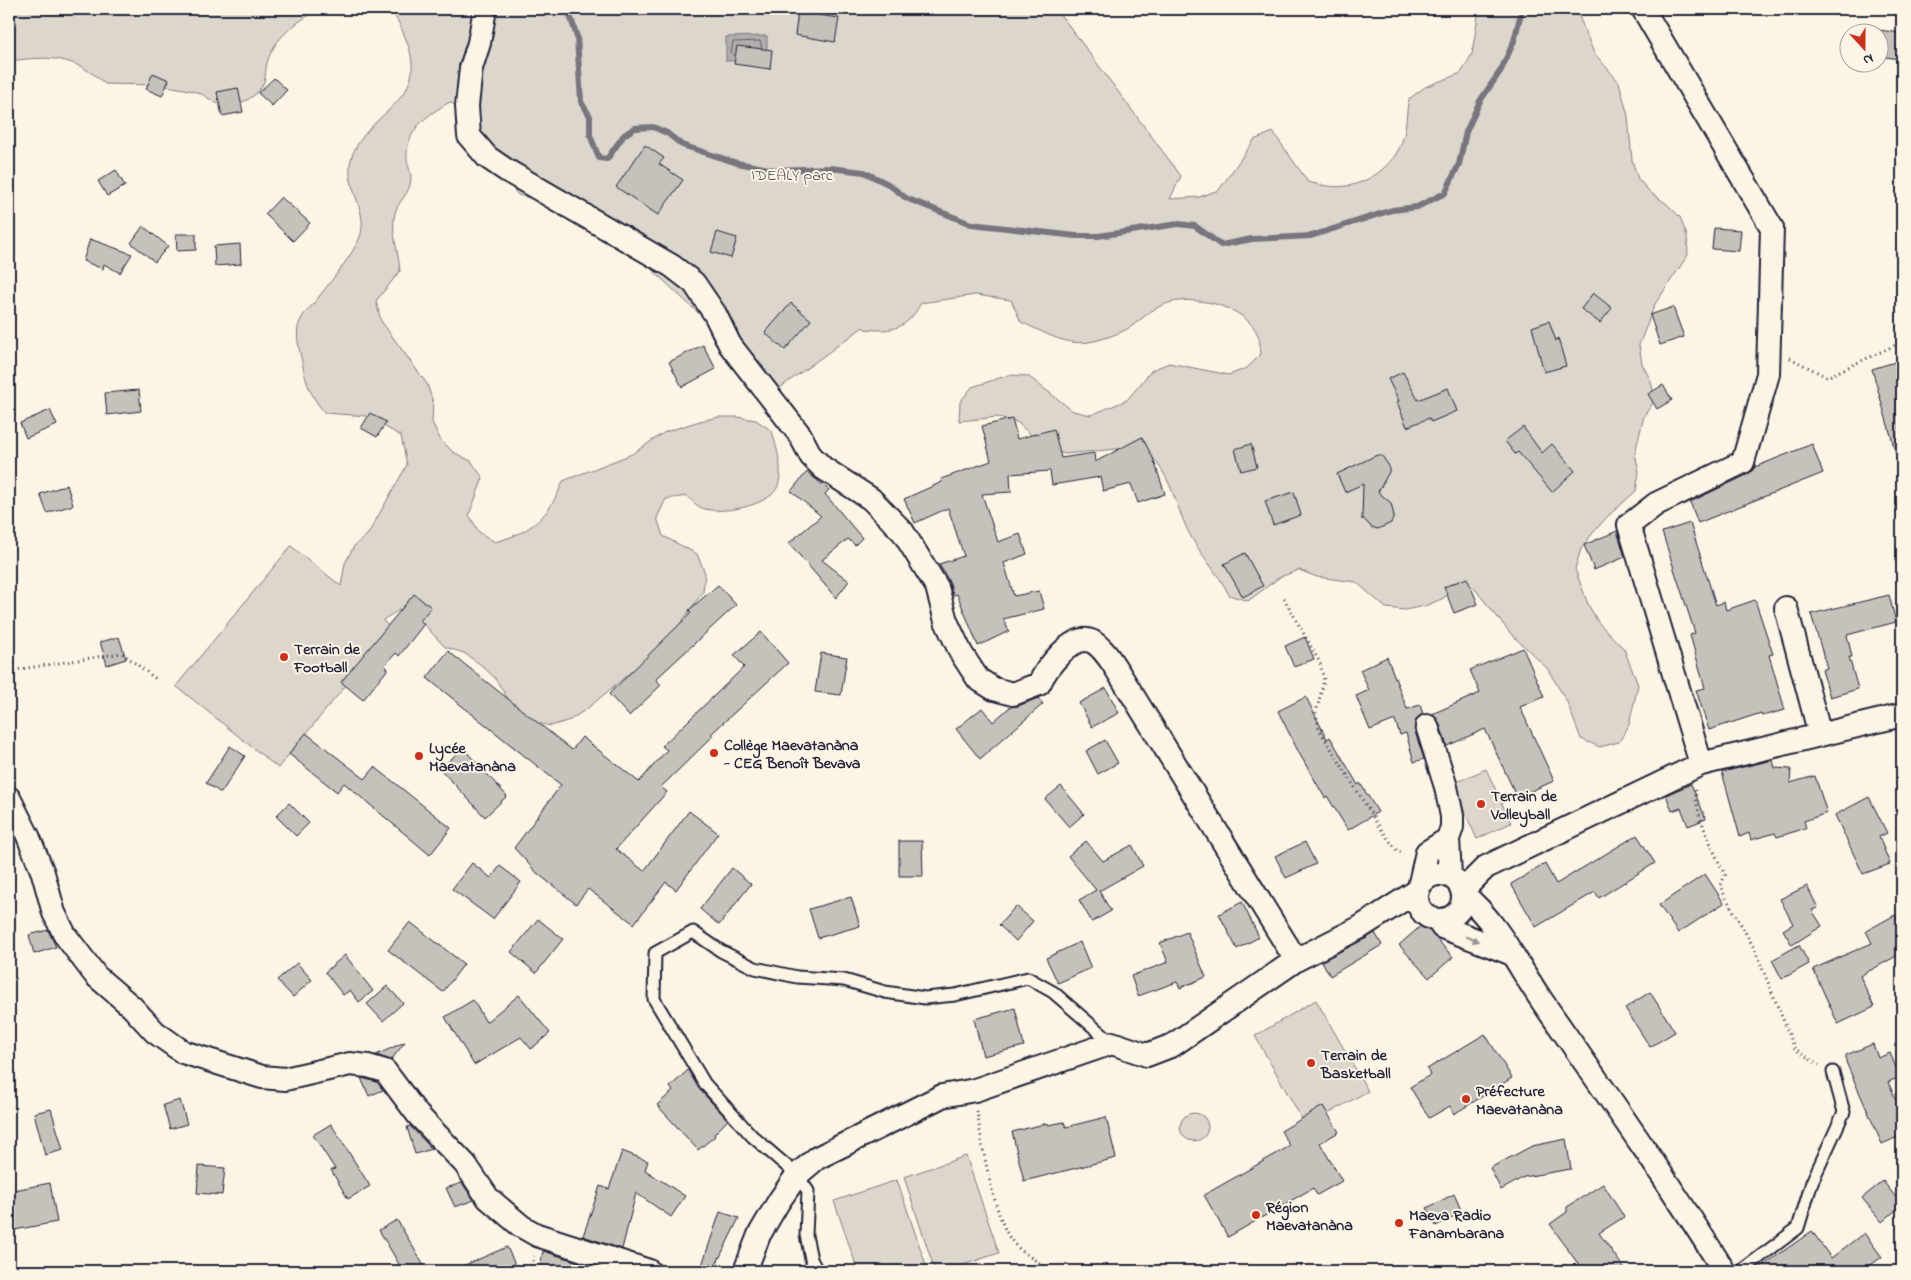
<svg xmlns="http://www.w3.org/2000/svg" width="1911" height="1280" font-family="'Indie Flower',sans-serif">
<rect width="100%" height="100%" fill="#fcf5e5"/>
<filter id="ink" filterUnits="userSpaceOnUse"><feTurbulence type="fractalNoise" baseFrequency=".02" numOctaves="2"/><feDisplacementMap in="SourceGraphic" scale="10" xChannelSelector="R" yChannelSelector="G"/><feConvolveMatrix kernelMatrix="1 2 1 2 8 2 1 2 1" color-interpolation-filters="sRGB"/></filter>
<g filter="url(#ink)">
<!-- green -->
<path fill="#dcd6cc" stroke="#7f7c84" d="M9 9H319C297 22 274 37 267 63 265 69 266 76 264 82 259 94 247 102 235 104 213 108 212 97 196 92 167 83 134 85 105 84 74 55 48 56 9 61Z
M389 9H1053L1064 19 1181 176 1170 199 1199 197 1219 190 1254 140 1273 132 1308 182C1320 185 1333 188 1347 186 1372 182 1397 162 1403 138 1407 125 1406 111 1409 99L1425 87 1461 73 1472 54 1479 9H1576L1594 53 1619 82 1628 116 1632 160 1638 179 1651 193 1667 204 1680 217 1687 236 1688 255 1655 304 1639 345 1642 364 1651 381 1655 400 1644 416 1635 453 1639 472 1636 491 1607 517 1592 534 1581 549 1575 569 1588 604 1598 622 1624 649 1638 685 1629 725 1619 742 1600 747 1581 739 1567 702 1547 668 1511 634 1474 588 1455 582 1444 598 1425 606 1405 610 1386 608 1356 582 1317 577 1299 570 1280 577 1248 601 1229 595C1218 572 1199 554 1188 531 1173 499 1172 477 1146 450L1127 448 1065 454 1046 449 1017 422 998 417 959 421 960 402 972 387 1009 375 1028 376 1073 411 1091 415 1127 400 1152 370 1169 363 1229 375 1247 368 1261 354C1260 348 1260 341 1258 335 1246 305 1190 293 1163 305 1150 310 1143 318 1132 326 1122 333 1101 340 1089 342 1064 346 1042 331 1021 322L1011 300 975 295 921 303C907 329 893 332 865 329L863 327 766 398 723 336 634 253 538 200 518 195 506 180 466 113 450 102C427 115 405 130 407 160 408 166 411 172 411 179 410 195 397 202 395 213 390 231 399 253 400 271L376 301 381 321 427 384 433 402 432 422 440 439 453 452 471 461 483 478 469 515 479 532 495 542C532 532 549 517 563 481L632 454 665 432 700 421 719 417H737L756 420 772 431C776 447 785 471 777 488 768 506 720 515 702 508 697 506 691 500 687 496L666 499 657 518 663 536 697 554 705 573 703 592 680 624 651 655 588 708 570 720 551 726 532 722 516 712 495 678 480 664 464 653 445 647 419 619 401 609 384 619 383 621 392 629 278 768 176 686 291 546 341 586 345 563 354 546 368 534 407 465 401 436 366 416 325 413C311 397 306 383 302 362 300 350 294 333 300 321 303 314 310 308 314 303 327 286 355 253 361 234 368 207 342 184 352 156 369 110 430 102 407 42 402 29 398 19 389 9Z
M1486 769 1511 823 1477 839 1452 784Z
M1316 1000 1368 1091 1306 1126 1255 1036Z
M1180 1127a14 14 0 1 1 28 0a14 14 0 1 1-28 0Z
M966 1156 999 1253 945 1271H935L904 1177Z
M897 1180 928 1271H858L834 1201Z"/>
<!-- water -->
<path fill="#b2adab" stroke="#78757e" d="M767 36V60L726 61V37Z"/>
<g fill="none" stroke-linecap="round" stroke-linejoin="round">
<!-- shore -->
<path stroke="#5c5a68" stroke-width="1" d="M734 55 731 53 733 42 760 41 762 48"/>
<!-- stream -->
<path stroke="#78757e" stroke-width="6" d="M568 9 577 37 581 102 590 116V135L599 158 607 159 624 135 635 128 653 127 667 133 682 145 737 163 775 170 830 168 864 172 888 184 906 198 971 224 1076 236H1098L1178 224 1195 226 1221 245 1252 239 1311 236 1392 210 1417 207 1445 193 1459 164 1466 132 1480 101 1501 70 1514 41 1522 9"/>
</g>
<!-- building -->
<path fill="#c6c1bb" stroke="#22223b" d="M798 12 839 18 835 42 795 35Z
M1878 30 1902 33 1900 59 1878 56Z
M737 46 772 50 770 69 734 64Z
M153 73 169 80 162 96 146 89Z
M274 78 287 90 272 106 258 93Z
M238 88 243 112 222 116 217 92Z
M645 145 664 158 659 164 683 180 658 215 616 187Z
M116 170 125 186 107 196 98 181Z
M281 197 310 223 293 241 265 214Z
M143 226 168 246 155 262 131 243Z
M1714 228 1741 230 1739 251 1712 249Z
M717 232 737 238 731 258 711 252Z
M176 234H196V250L177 251Z
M90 239 132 254 120 273 104 264 103 269 83 261Z
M240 244 241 264 215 266 214 246Z
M1593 293 1612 308 1600 323 1581 309Z
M791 303 811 320 785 350 765 333Z
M1673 307 1684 337 1660 345 1650 315Z
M1549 321 1556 341 1558 338 1566 366 1544 372 1532 327Z
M703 345 716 369 682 387 669 362Z
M1898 361 1902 375V457H1897L1872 369Z
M1403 372 1418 400 1448 388 1457 411 1431 422 1429 418 1407 427 1397 402 1399 401 1388 379Z
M1663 385 1672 400 1657 409 1648 394Z
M139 390 141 411 107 415 105 393Z
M50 410 57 425 26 438 20 423Z
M370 413 386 422 377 437 361 428Z
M1012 419 1017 439 1054 429 1061 458 1094 453 1095 462 1142 437 1153 458 1165 494 1138 503 1131 484 1103 491 1100 477 1052 485 1050 471 1010 474 1011 492 982 494 998 542 1020 534 1027 554 1004 563 1014 596 1039 591 1044 609 1003 619 1009 631 978 646 957 594 953 595 950 583 939 564 964 556 948 508 915 523 904 499 942 482 941 479 991 461 982 426Z
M1523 427 1542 453 1552 444 1575 471 1552 492 1518 452 1515 454 1505 441Z
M1251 444 1257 467 1241 471 1235 449Z
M1812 444 1823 473 1698 523 1690 502 1749 474 1755 467Z
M1377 455 1382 456 1389 466V472L1378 492 1391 503 1394 516 1391 523 1378 529 1371 527 1363 518 1362 520 1363 484 1345 492 1337 474Z
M807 472 829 490 825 494 862 538 855 545 848 539 822 560 849 581 836 598 789 543 821 516 791 491Z
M67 485 73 505 47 513 40 494Z
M1294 492 1301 515 1273 525 1265 501Z
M1690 523 1716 605 1724 602 1726 610 1755 600 1773 654 1769 655 1785 710 1762 716 1761 713 1709 730 1696 690 1705 688 1690 635 1695 633 1662 532Z
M1617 531 1625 557 1594 570 1584 545Z
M1245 553 1263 586 1243 597 1224 564Z
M1467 578 1478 604 1454 613 1444 587Z
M718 585 736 605 656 679 661 685 629 716 609 694 691 613 689 610Z
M414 594 431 607 420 621 424 624 399 656 396 653 385 665 388 669 363 700 341 682Z
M1889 595 1896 622 1847 635 1852 657H1849L1858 689 1830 697 1822 670 1827 668 1811 614Z
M761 632 788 663 711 734 713 736 661 787 667 792 616 849 644 871 689 811 718 833 676 890 666 882 634 924 588 889 576 904 537 873 514 848 561 785 427 678 448 651 572 750 582 737 639 782 667 750 662 746 744 667 734 655Z
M119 637 126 659 107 665 100 642Z
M1305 637 1314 659 1294 667 1285 646Z
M1523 648 1544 697 1520 707 1554 781 1517 797 1485 729 1447 746 1439 722 1432 714 1480 693 1470 670Z
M821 653 847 657 841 695 815 692Z
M1387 657 1407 709 1420 705 1423 714 1417 718 1414 729 1424 759 1414 762 1406 733 1400 735 1395 720 1370 730 1356 696 1369 690 1360 670Z
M1106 688 1119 713 1092 727 1079 703Z
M1306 697 1327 739 1330 737 1358 785 1360 783 1378 812 1348 830 1327 796 1325 798 1299 753 1278 711Z
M1038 698 1043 704 980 759 956 729 982 708 993 722 1010 707 1018 706Z
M306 733 365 779 375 767 451 828 430 855 344 783 337 792 289 754Z
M1105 740 1118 763 1098 774 1086 751Z
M230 746 245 756 221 793 206 783Z
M463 748 507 796 485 817 440 769Z
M1773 760 1775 768 1791 769 1790 783 1815 776 1827 813 1804 821 1806 828 1777 837 1775 833 1751 840 1749 833 1740 837 1722 772Z
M1691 784 1706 819 1688 826 1681 808 1672 811 1666 795Z
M1061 786 1084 814 1069 827 1045 799Z
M1869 797 1887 833 1879 837 1890 864 1863 874 1835 815Z
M289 803 309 823 296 836 276 816Z
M1637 835 1655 863 1599 898 1595 892 1536 927 1511 884 1545 864 1556 884Z
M899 841H922L923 876H899Z
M1086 841 1103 861 1132 845 1143 866 1099 891 1111 911 1092 922 1079 900 1096 890 1068 856Z
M1305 842 1316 864 1286 878 1275 856Z
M472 863 491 878 500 866 521 882 493 919 452 889Z
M732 868 751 884 719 925 700 909Z
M1705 874 1724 903 1678 933 1659 905Z
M1807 886 1818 908 1812 910 1822 926 1792 945 1783 930 1793 924 1780 899Z
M851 897 860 926 818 938 809 909Z
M1242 902 1259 937 1237 949 1219 914Z
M1016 906 1033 921 1016 941 999 925Z
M1895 915 1902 928V953L1860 976 1874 1007 1838 1024 1813 969 1872 943 1866 931Z
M538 919 563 939 536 973 511 952Z
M410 922 464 964 443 992 388 950Z
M1423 924 1453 957 1429 978 1399 945Z
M48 930 56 947 34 954 29 935Z
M1187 932 1206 977 1180 988 1177 982 1138 996 1131 976 1168 962 1160 943Z
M1375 933 1382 945 1330 976 1322 961Z
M1080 942 1091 968 1058 983 1046 958Z
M1799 945 1809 964 1782 979 1772 960Z
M345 955 373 991 359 1002 350 990 343 995 325 972Z
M297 963 312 980 293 997 277 980Z
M387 986 403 1003 383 1021 367 1004Z
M1650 992 1675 1032 1650 1047 1625 1008Z
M519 995 550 1033 531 1049 521 1037 474 1065 445 1017 473 1000 486 1022Z
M1015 1008 1024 1046 983 1056 974 1019Z
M1485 1034 1512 1078 1454 1114 1450 1106 1429 1118 1410 1087 1430 1075 1427 1069Z
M405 1042 391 1060 376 1055Z
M1873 1044 1878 1058 1890 1053 1900 1077 1888 1082 1902 1113V1135L1882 1144 1846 1062V1055Z
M688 1070 699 1089 728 1120 714 1134 715 1136 698 1150 657 1105 673 1091 670 1087Z
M361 1078 377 1082 383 1090 369 1096Z
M180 1100 187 1124 170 1129 163 1105Z
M1323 1106 1339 1132 1320 1143 1342 1181 1317 1195 1313 1188 1228 1237 1204 1195 1290 1146 1281 1131Z
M51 1109 63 1150 45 1155 34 1113Z
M1106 1117 1116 1158 1024 1181 1012 1132 1048 1123V1125L1064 1122 1066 1127Z
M331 1124 370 1186 348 1199 331 1170 335 1169 313 1135Z
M410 1126 432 1149 415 1154 407 1127Z
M1566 1139 1571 1169 1524 1177 1501 1190 1490 1168 1532 1146Z
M622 1151 648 1161 645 1170 685 1196 671 1217 636 1193 622 1249 583 1236 600 1186 609 1189Z
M199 1166 225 1168 222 1195 197 1193Z
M1883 1181 1902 1205 1882 1222 1862 1198Z
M50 1183 57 1222 9 1231V1191Z
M462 1183 474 1200 455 1207 446 1188Z
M1603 1184 1624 1217 1599 1233 1626 1271H1583L1550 1224 1567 1212V1207Z
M1454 1194 1462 1212 1436 1226 1427 1208Z
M720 1212 739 1218 713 1271H700Z
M397 1220 427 1271H403L379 1230Z
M1812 1231 1831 1258 1864 1233 1882 1257 1862 1271H1755Z
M507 1247 518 1271H451Z
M543 1251 607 1271H539Z"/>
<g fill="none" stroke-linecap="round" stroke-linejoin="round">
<!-- lane casing -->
<g stroke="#22223b" stroke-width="15">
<path id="lane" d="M817 1271 811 1259 806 1235 808 1191 797 1175 752 1136 705 1084 654 999 655 953 693 932 721 951 755 968 797 977 844 980 885 992 925 998 955 995 1028 978 1053 992 1112 1043
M1741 1271 1798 1228 1812 1182 1844 1112 1833 1072"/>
</g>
<!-- street casing -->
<g stroke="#22223b" stroke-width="26">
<path id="street" d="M485 9 479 43 471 68 467 106 469 136 487 157 506 170 672 266 694 283 715 314 730 345 800 435 811 456 823 468 871 499 903 532 937 587 946 621 961 653 978 679 994 689 1013 694 1039 684C1046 669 1073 631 1093 642 1106 650 1114 666 1122 678L1296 960
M1643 9 1772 228 1768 374 1743 462 1656 504 1629 525 1701 764
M1786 608 1820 735
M1427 726 1446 787 1452 816V827L1448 839 1450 875
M9 798 28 836 43 873 54 913 65 935 96 976 132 1007 155 1032 183 1052 262 1077 285 1079 350 1064 368 1066 385 1071 418 1115 465 1164 488 1198 521 1226 537 1235 649 1271
M1417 897a23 23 0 1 1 46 0a23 23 0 1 1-46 0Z
M1420 883 1427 852 1448 839
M1463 890 1486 867 1701 764 1902 715
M1463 894C1497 921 1518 966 1542 1001 1604 1090 1667 1179 1724 1271
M1438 920 1442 927 1510 953
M745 1271 759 1235 779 1201 797 1175 817 1158 942 1096 975 1090 1112 1043 1147 1055 1173 1045 1296 960 1359 928 1417 891"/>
</g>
<!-- path -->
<path stroke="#22223b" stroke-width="3" stroke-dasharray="1 4" stroke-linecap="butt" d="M1790 358 1827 377 1902 342
M1284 598 1320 663 1324 680 1316 713 1319 729 1378 825 1398 852H1404
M9 671 122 653 156 679
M1696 790C1693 810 1716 856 1725 875L1721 885 1724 894 1754 948 1795 1049 1819 1065
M977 1111C981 1141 994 1218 1012 1241 1022 1254 1038 1261 1051 1271
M531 1271 534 1256"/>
<!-- lane -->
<use href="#lane" stroke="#fcf5e5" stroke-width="11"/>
<!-- street -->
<use href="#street" stroke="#fcf5e5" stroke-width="22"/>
</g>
<!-- one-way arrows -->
<defs><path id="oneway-solid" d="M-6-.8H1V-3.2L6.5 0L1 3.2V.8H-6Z" transform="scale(1.25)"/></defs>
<use fill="#9a9698" href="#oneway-solid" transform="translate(1472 939) rotate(21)"/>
</g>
<!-- markers -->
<g fill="#c8321e" stroke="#fcf5e5" stroke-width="2">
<circle cx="284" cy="657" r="5"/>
<circle cx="714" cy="753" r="5"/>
<circle cx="419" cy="756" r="5"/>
<circle cx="1481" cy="804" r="5"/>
<circle cx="1311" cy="1063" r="5"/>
<circle cx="1466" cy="1099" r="5"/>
<circle cx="1256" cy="1215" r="5"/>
<circle cx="1399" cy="1223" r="5"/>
</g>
<g text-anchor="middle" stroke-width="4" stroke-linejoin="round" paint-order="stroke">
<!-- park labels -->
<g font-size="16" fill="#504f5f" stroke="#fcf5e5">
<text x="792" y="180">IDEALY parc</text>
</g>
<!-- poi labels -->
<g font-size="16" font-weight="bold" fill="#22223b" stroke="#fcf5e5" text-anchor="start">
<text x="294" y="654">Terrain de<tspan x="294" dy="18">Football</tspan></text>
<text x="724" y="750">Collège Maevatanàna<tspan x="724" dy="18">- CEG Benoît Bevava</tspan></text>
<text x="429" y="753">Lycée<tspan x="429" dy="18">Maevatanàna</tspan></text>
<text x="1491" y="801">Terrain de<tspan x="1491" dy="18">Volleyball</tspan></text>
<text x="1321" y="1060">Terrain de<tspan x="1321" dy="18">Basketball</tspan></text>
<text x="1476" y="1096">Préfecture<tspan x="1476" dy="18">Maevatanàna</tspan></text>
<text x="1266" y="1212">Région<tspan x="1266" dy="18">Maevatanàna</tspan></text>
<text x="1409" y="1220">Maeva Radio<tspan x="1409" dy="18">Fanambarana</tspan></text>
</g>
</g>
<!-- margin -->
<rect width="1911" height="1280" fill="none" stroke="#fcf5e5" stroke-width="30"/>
<rect x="15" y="15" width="1881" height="1250" fill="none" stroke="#22223b" stroke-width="2" filter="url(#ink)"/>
<!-- north arrow -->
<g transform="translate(1864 48) rotate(159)"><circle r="24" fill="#fcf5e5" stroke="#a5a1a1"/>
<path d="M0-4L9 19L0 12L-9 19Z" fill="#c8321e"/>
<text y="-8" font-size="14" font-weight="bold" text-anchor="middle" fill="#22223b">N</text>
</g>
</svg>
